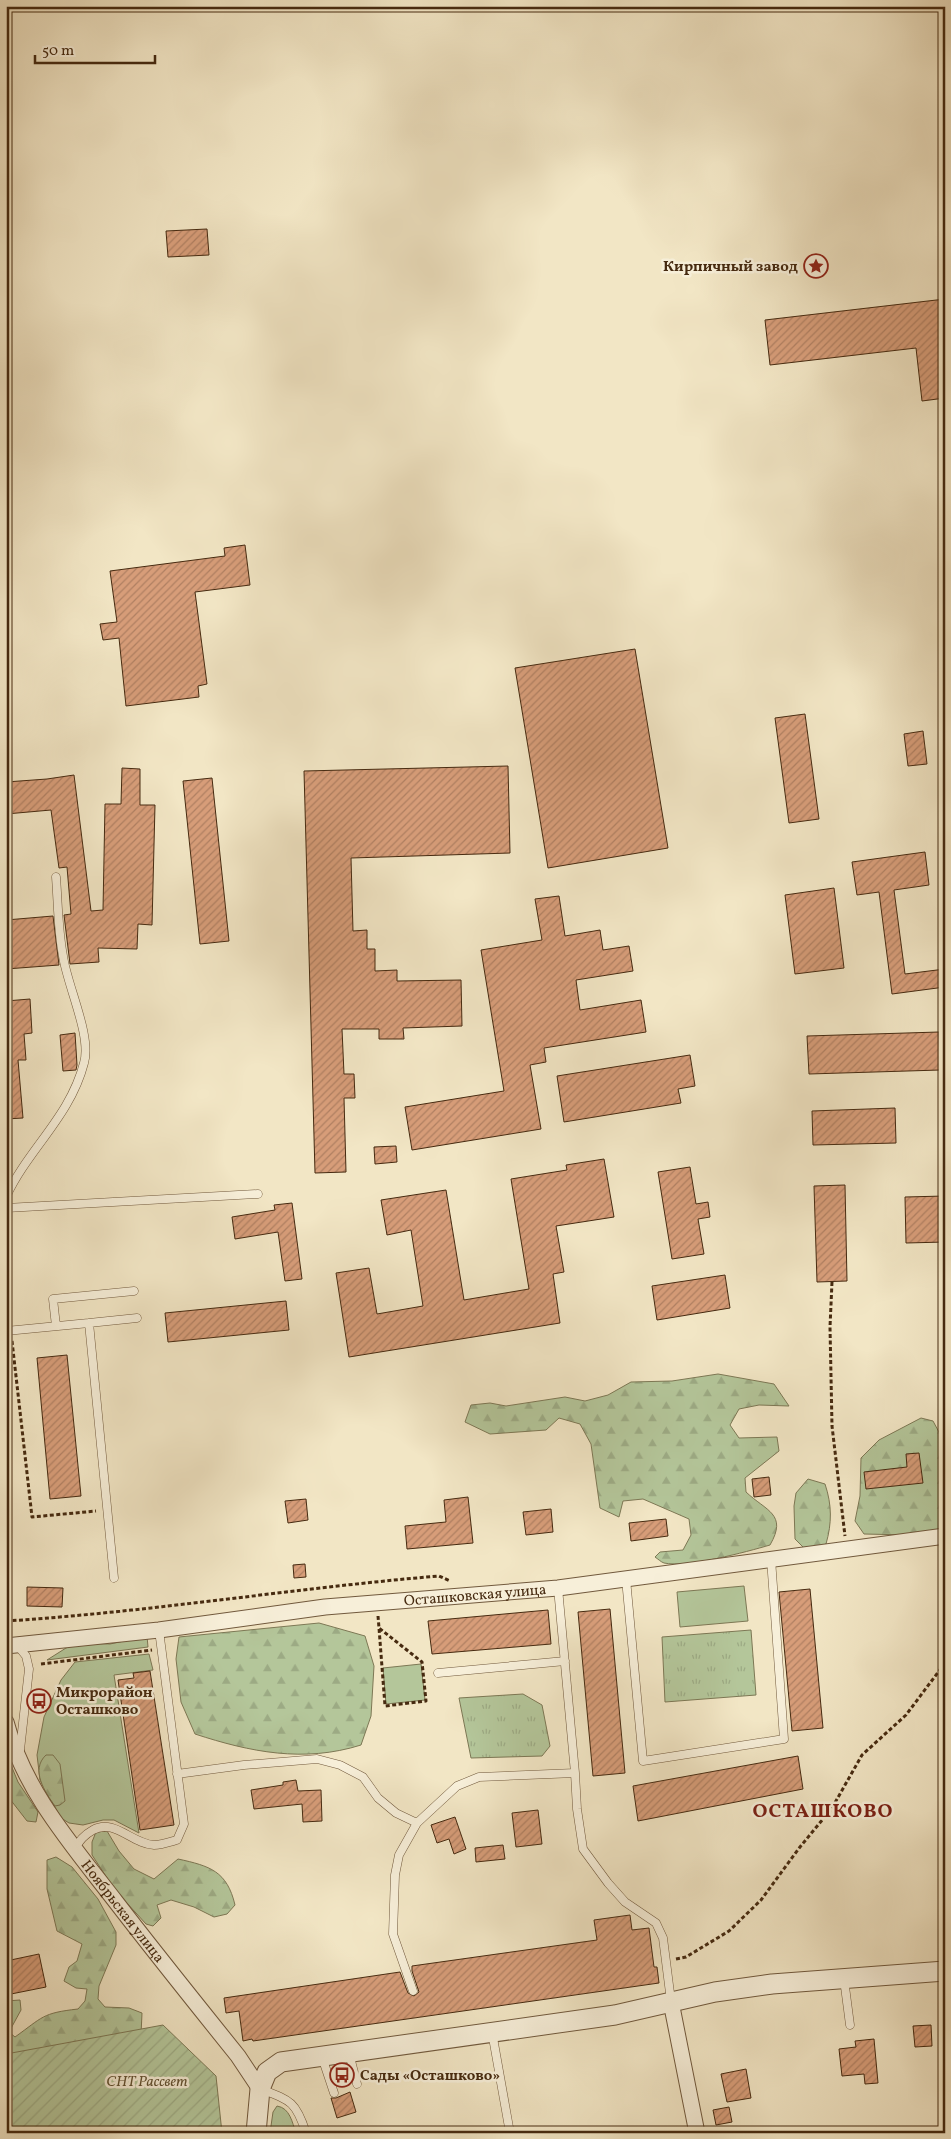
<svg xmlns="http://www.w3.org/2000/svg" width="951" height="2139" font-family="Vollkorn,serif">
<defs>
<pattern id="forest-firs" width="22" height="20" patternUnits="userSpaceOnUse" patternTransform="scale(1.25)"><rect width="22" height="20" fill="#b4c69a"/><path d="M5 1l3.5 6h-7zM16 11l3.5 6h-7z" fill="#9caa84"/></pattern>
<pattern id="park-tufts" width="24" height="20" patternUnits="userSpaceOnUse" patternTransform="scale(1.25)"><rect width="24" height="20" fill="#b4c69a"/><path d="M3 7l-1-3M5 7V3M7 7l1-3M15 17l-1-3M17 17v-4M19 17l1-3" fill="none" stroke="#9caa84"/></pattern>
<pattern id="garden-furrows" width="10" height="10" patternUnits="userSpaceOnUse" patternTransform="scale(1.25)"><rect width="10" height="10" fill="#b4c69a"/><path d="M-1 1l2-2M0 10L10 0M9 11l2-2" fill="none" stroke="#9caa84"/></pattern>
<pattern id="building-hatch" width="6" height="6" patternUnits="userSpaceOnUse" patternTransform="scale(1.25)"><rect width="6" height="6" fill="#d79d79"/><path d="M-1 1l2-2M0 6l6-6M5 7l2-2" fill="none" stroke="#b08062"/></pattern>
</defs>
<rect width="100%" height="100%" fill="#f2e6c5"/>
<filter id="stains"><feTurbulence type="fractalNoise" baseFrequency=".004" numOctaves="4"/><feColorMatrix values="0 0 0 0 .2 0 0 0 0 .09 0 0 0 0 .02 0 0 0 .5 -.17"/></filter>
<radialGradient id="worn" r=".72"><stop offset=".6" stop-color="#630" stop-opacity="0"/><stop offset="1" stop-color="#630" stop-opacity=".3"/></radialGradient>
<!-- grass -->
<path fill="#b4c69a" stroke="#7d7855" d="M744 1586 748 1621 680 1627 677 1592Z
M147 1636 148 1647 47 1660 66 1648 79 1643 110 1644Z
M149 1654 153 1670 114 1675 139 1833 114 1820H103L83 1825 69 1823 61 1818 40 1780 37 1755 44 1717 61 1680 75 1662Z
M421 1664 425 1700 386 1704 383 1668Z
M277 2106C290 2108 292 2122 296 2133H270L273 2112Z"/>
<!-- forest -->
<path fill="url(#forest-firs)" stroke="#7d7855" d="M718 1374 774 1384 789 1406 759 1405 739 1409 730 1425 739 1438 777 1437 779 1451 745 1478 746 1492C766 1511 788 1514 770 1545 746 1552 687 1568 664 1563 661 1562 658 1559 655 1557L660 1552 683 1550 691 1535 689 1519 643 1499 623 1501 619 1517 600 1508 591 1444 580 1424 559 1418 546 1430 490 1434 465 1422 471 1405 490 1403 506 1406 565 1397 585 1401 608 1395 631 1382 672 1381Z
M921 1418 933 1421 940 1434 945 1435V1530L909 1535 864 1534 855 1521 860 1496 861 1458 879 1440Z
M808 1479 825 1484C832 1505 832 1523 826 1544L815 1548H804L795 1539 794 1506 796 1493Z
M319 1623 365 1636 374 1666 371 1716 361 1745C304 1763 250 1752 195 1734L181 1702 176 1659 179 1637Z
M46 1755H53L60 1764 65 1801 60 1805 55 1806C45 1792 30 1770 46 1755Z
M6 1764 11 1765 18 1782 38 1812 36 1822 27 1821 6 1794Z
M107 1831 119 1851 134 1869 154 1879 178 1859C210 1866 227 1871 235 1905L227 1914 214 1917 194 1907 171 1900 157 1905 161 1918 153 1926 146 1924 115 1890 92 1855V1842L96 1832Z
M56 1857 72 1867 98 1899 116 1932V1945L99 1986 98 1999 105 2007 129 2008 142 2013 141 2035 6 2133V2001L20 2000 21 2010 9 2032 15 2037C43 2017 42 2013 78 2009L85 2001 87 1989 76 1988 64 1981 69 1967 77 1961 82 1944 57 1931 47 1889V1860Z"/>
<!-- park -->
<path fill="url(#park-tufts)" stroke="#7d7855" d="M751 1630 756 1695 665 1702 662 1637Z
M523 1694 542 1705 550 1746 542 1756 471 1758 459 1698Z"/>
<!-- garden -->
<path fill="url(#garden-furrows)" stroke="#7d7855" d="M163 2025 216 2076 222 2133H6V2054Z"/>
<!-- building -->
<path fill="url(#building-hatch)" stroke="#462a10" d="M207 229 209 255 168 257 166 231Z
M945 299V398L922 401 916 348 770 365 765 320Z
M245 545 250 585 195 592 207 684 198 686 199 697 126 706 119 638 103 640 100 624 117 622 110 571 225 556 224 548Z
M635 649 668 848 548 868 515 668Z
M805 714 819 819 789 823 775 718Z
M923 731 927 764 908 766 904 734Z
M508 766 510 853 351 858 353 931 367 930V949H375V971L397 970V981L461 980 462 1026 403 1028 404 1039H379V1029H342L344 1074H354L355 1098H344L346 1172 315 1173 304 771Z
M122 768 140 769V805H155L152 925 138 924 137 949 98 948 99 962 70 964 64 915 71 914 67 867 59 868 51 810 6 814V782L47 779 74 775 91 911 103 910 105 804H121Z
M212 778 229 941 200 944 183 781Z
M925 852 929 885 894 890 905 974 945 969V987L892 994 879 892 857 895 852 862Z
M834 888 844 968 795 974 785 895Z
M559 896 565 936 600 930 603 950 629 946 633 971 576 980 580 1010 641 1000 646 1032 544 1048 546 1062 530 1065 541 1129 412 1150 405 1107 504 1091 481 950 542 940 535 899Z
M53 916 59 965 6 969V920Z
M30 999 32 1033 24 1034 26 1060H18L23 1118 6 1119V1001Z
M939 1032 940 1070 809 1074 807 1036Z
M75 1033 77 1065 76 1070 63 1071 60 1035Z
M690 1055 695 1086 678 1089 681 1103 564 1122 557 1076Z
M895 1108 896 1143 813 1145 812 1111Z
M396 1146 397 1162 375 1164 374 1147Z
M604 1159 614 1217 556 1226 564 1272 553 1274 560 1323 349 1357 336 1273 369 1268 377 1314 423 1306 411 1230 387 1235 381 1200 446 1190 464 1300 529 1289 511 1179 567 1170 566 1165Z
M690 1167 696 1204 708 1202 710 1217 698 1219 704 1254 672 1259 658 1172Z
M845 1185 847 1281 817 1282 814 1186Z
M945 1196V1242L906 1243 905 1197Z
M292 1203 302 1279 285 1281 278 1232 235 1239 232 1217 275 1210 274 1205Z
M725 1275 730 1308 657 1320 652 1286Z
M286 1301 289 1330 168 1342 165 1313Z
M67 1355 81 1496 50 1499 37 1358Z
M919 1453 923 1483 866 1489 864 1472 907 1467 906 1454Z
M769 1477 771 1495 754 1497 752 1479Z
M468 1497 473 1543 407 1549 405 1526 446 1522 444 1500Z
M306 1499 308 1520 288 1523 285 1501Z
M551 1509 553 1532 526 1535 523 1512Z
M666 1519 668 1536 631 1541 629 1523Z
M305 1564 306 1577 294 1578 293 1565Z
M27 1587 63 1588 62 1607 27 1606Z
M810 1589 823 1728 792 1731 779 1592Z
M610 1609 625 1773 593 1776 578 1612Z
M548 1610 551 1644 432 1654 428 1621Z
M150 1671 174 1825 140 1830 118 1680 134 1678 133 1673Z
M798 1756 803 1789 638 1821 633 1786Z
M296 1780 298 1791 321 1790 322 1821 303 1822 302 1804 254 1809 251 1790 283 1785V1782Z
M538 1810 542 1844 516 1847 512 1813Z
M455 1817 466 1849 454 1854 449 1839 437 1843 431 1825Z
M503 1845 505 1859 476 1862 475 1848Z
M630 1915 632 1930 649 1928 654 1967H657L659 1983 253 2041 252 2039 243 2041 239 2011 226 2013 224 1998 400 1972 408 1993 414 1996 419 1992 412 1971V1966L597 1940 594 1920Z
M39 1954 46 1987 6 1995V1961Z
M931 2025 932 2046 915 2047 913 2026Z
M874 2039 878 2083 865 2084 864 2074 842 2076 839 2049 856 2047 855 2041Z
M746 2069 751 2098 727 2102 721 2074Z
M350 2092 356 2112 337 2118 331 2098H336Z
M729 2107 732 2122 716 2125 713 2110Z"/>
<g fill="none" stroke-linecap="round" stroke-linejoin="round">
<!-- service casing -->
<g stroke="#71593d" stroke-width="9">
<path id="service" d="M6 1197C28 1149 70 1117 84 1063 92 1036 67 985 63 956 58 930 58 903 56 877
M6 1208 258 1194
M89 1323 137 1318
M56 1326 53 1299 134 1291
M6 1331 89 1323 114 1578
M626 1579 643 1761 784 1739 771 1559
M558 1588 575 1773
M18 1646 26 1656 29 1669 20 1750
M438 1673 565 1661
M177 1774 244 1765 317 1759 340 1765 363 1777 378 1798 396 1813 417 1823
M75 1849C79 1840 84 1835 93 1830 114 1818 132 1844 154 1845 161 1845 170 1842 177 1840L184 1824 159 1630
M844 1979 850 2025
M413 1991 393 1934 395 1875 399 1855 417 1823 457 1786 479 1777 575 1773 577 1809 583 1849 608 1883 625 1902 656 1923 663 1938 671 2001
M492 2032 510 2133
M349 2053 357 2084
M322 2057 334 2093
M260 2089C290 2100 296 2101 306 2133"/>
</g>
<!-- minor casing -->
<g stroke="#71593d" stroke-width="17">
<g id="minor">
<path id="s1" d="M6 1646 159 1630 325 1607 558 1588 945 1536"/>
<path id="s2" d="M6 1722C24 1791 73 1846 116 1902 156 1954 197 2005 238 2056L260 2089"/>
<path d="M671 2002 697 2133"/>
</g>
</g>
<!-- tertiary casing -->
<g stroke="#71593d" stroke-width="21">
<path id="tertiary" d="M256 2133 260 2089 267 2072 281 2062 615 2015 715 1992 772 1984 945 1971"/>
</g>
<!-- path -->
<path stroke="#462a10" stroke-width="3" stroke-dasharray="4 2.5" stroke-linecap="butt" d="M832 1282 830 1327 832 1426 845 1536
M12 1341 32 1517 96 1511
M378 1616 379 1628 385 1706 426 1701 422 1662 379 1628
M6 1621C151 1612 294 1588 439 1576L450 1581
M41 1664 152 1650
M676 1959 686 1957 729 1931 761 1900 800 1847 832 1808 862 1755 906 1715 945 1663"/>
<!-- service -->
<use href="#service" stroke="#f7efd9" stroke-width="8"/>
<!-- minor -->
<use href="#minor" stroke="#f7efd9" stroke-width="15"/>
<!-- tertiary -->
<use href="#tertiary" stroke="#f7efd9" stroke-width="19"/>
</g>
<!-- icons -->
<defs>
<g id="sight-ring" transform="scale(1.25)"><circle r="9.5" fill="#f7efd9" stroke="#8f2418" stroke-width="1.5"/><path d="M0-6L1.8-2.2L6-1.7L2.9 1.2L3.7 5.4L0 3.3L-3.7 5.4L-2.9 1.2L-6-1.7L-1.8-2.2Z" fill="#8f2418"/></g>
<g id="bus-ring" transform="scale(1.25)"><circle r="9.5" fill="#f7efd9" stroke="#8f2418" stroke-width="1.5"/><path d="M-5-6H5V4H4V6H2V4H-2V6H-4V4H-5ZM-3.5-4V0h7V-4ZM-3.5 1.2v1.5H-2V1.2ZM2 1.2v1.5H3.5V1.2Z" fill="#8f2418"/></g>
</defs>
<g fill-rule="evenodd">
<use href="#sight-ring" x="816" y="266"/>
<use href="#bus-ring" x="39" y="1701"/>
<use href="#bus-ring" x="342" y="2075"/>
</g>
<g text-anchor="middle" stroke-width="5" stroke-linejoin="round" paint-order="stroke">
<!-- poi labels -->
<g font-size="15" font-weight="bold" fill="#462a10" stroke="#f7efd9" text-anchor="start">
<text x="798" y="271" text-anchor="end">Кирпичный завод</text>
<text x="56" y="1697">Микрорайон<tspan x="56" dy="17">Осташково</tspan></text>
<text x="360" y="2080">Сады «Осташково»</text>
</g>
<!-- street labels -->
<g font-size="15" fill="#462a10" stroke="#f7efd9">
<text dy="5" stroke="none"><textPath href="#s1" startOffset="472">Осташковская улица</textPath></text>
<text dy="5" stroke="none"><textPath href="#s2" startOffset="224">Ноябрьская улица</textPath></text>
</g>
<!-- park labels -->
<g font-size="15" font-style="italic" fill="#625132" stroke="#f7efd9">
<text x="147" y="2086">СНТ Рассвет</text>
</g>
<!-- district labels -->
<g font-size="20" font-weight="bold" letter-spacing="1" fill="#7a1f14" stroke="#f7efd9">
<text x="823" y="1817">ОСТАШКОВО</text>
</g>
</g>
<!-- margin -->
<rect width="951" height="2139" fill="none" stroke="#f2e6c5" stroke-width="25"/>
<rect x="8" y="8" width="936" height="2124" fill="none" stroke="#462a10" stroke-width="2.5"/>
<rect x="12" y="12" width="926" height="2114" fill="none" stroke="#462a10"/>
<!-- scale -->
<path d="M35 55v8h120v-8" fill="none" stroke="#462a10" stroke-width="2.5"/>
<text x="42" y="55" font-size="15" fill="#462a10" stroke="#f7efd9" stroke-width="4" paint-order="stroke">50 m</text>
<rect width="100%" height="100%" filter="url(#stains)"/>
<rect width="100%" height="100%" fill="url(#worn)"/>
</svg>
